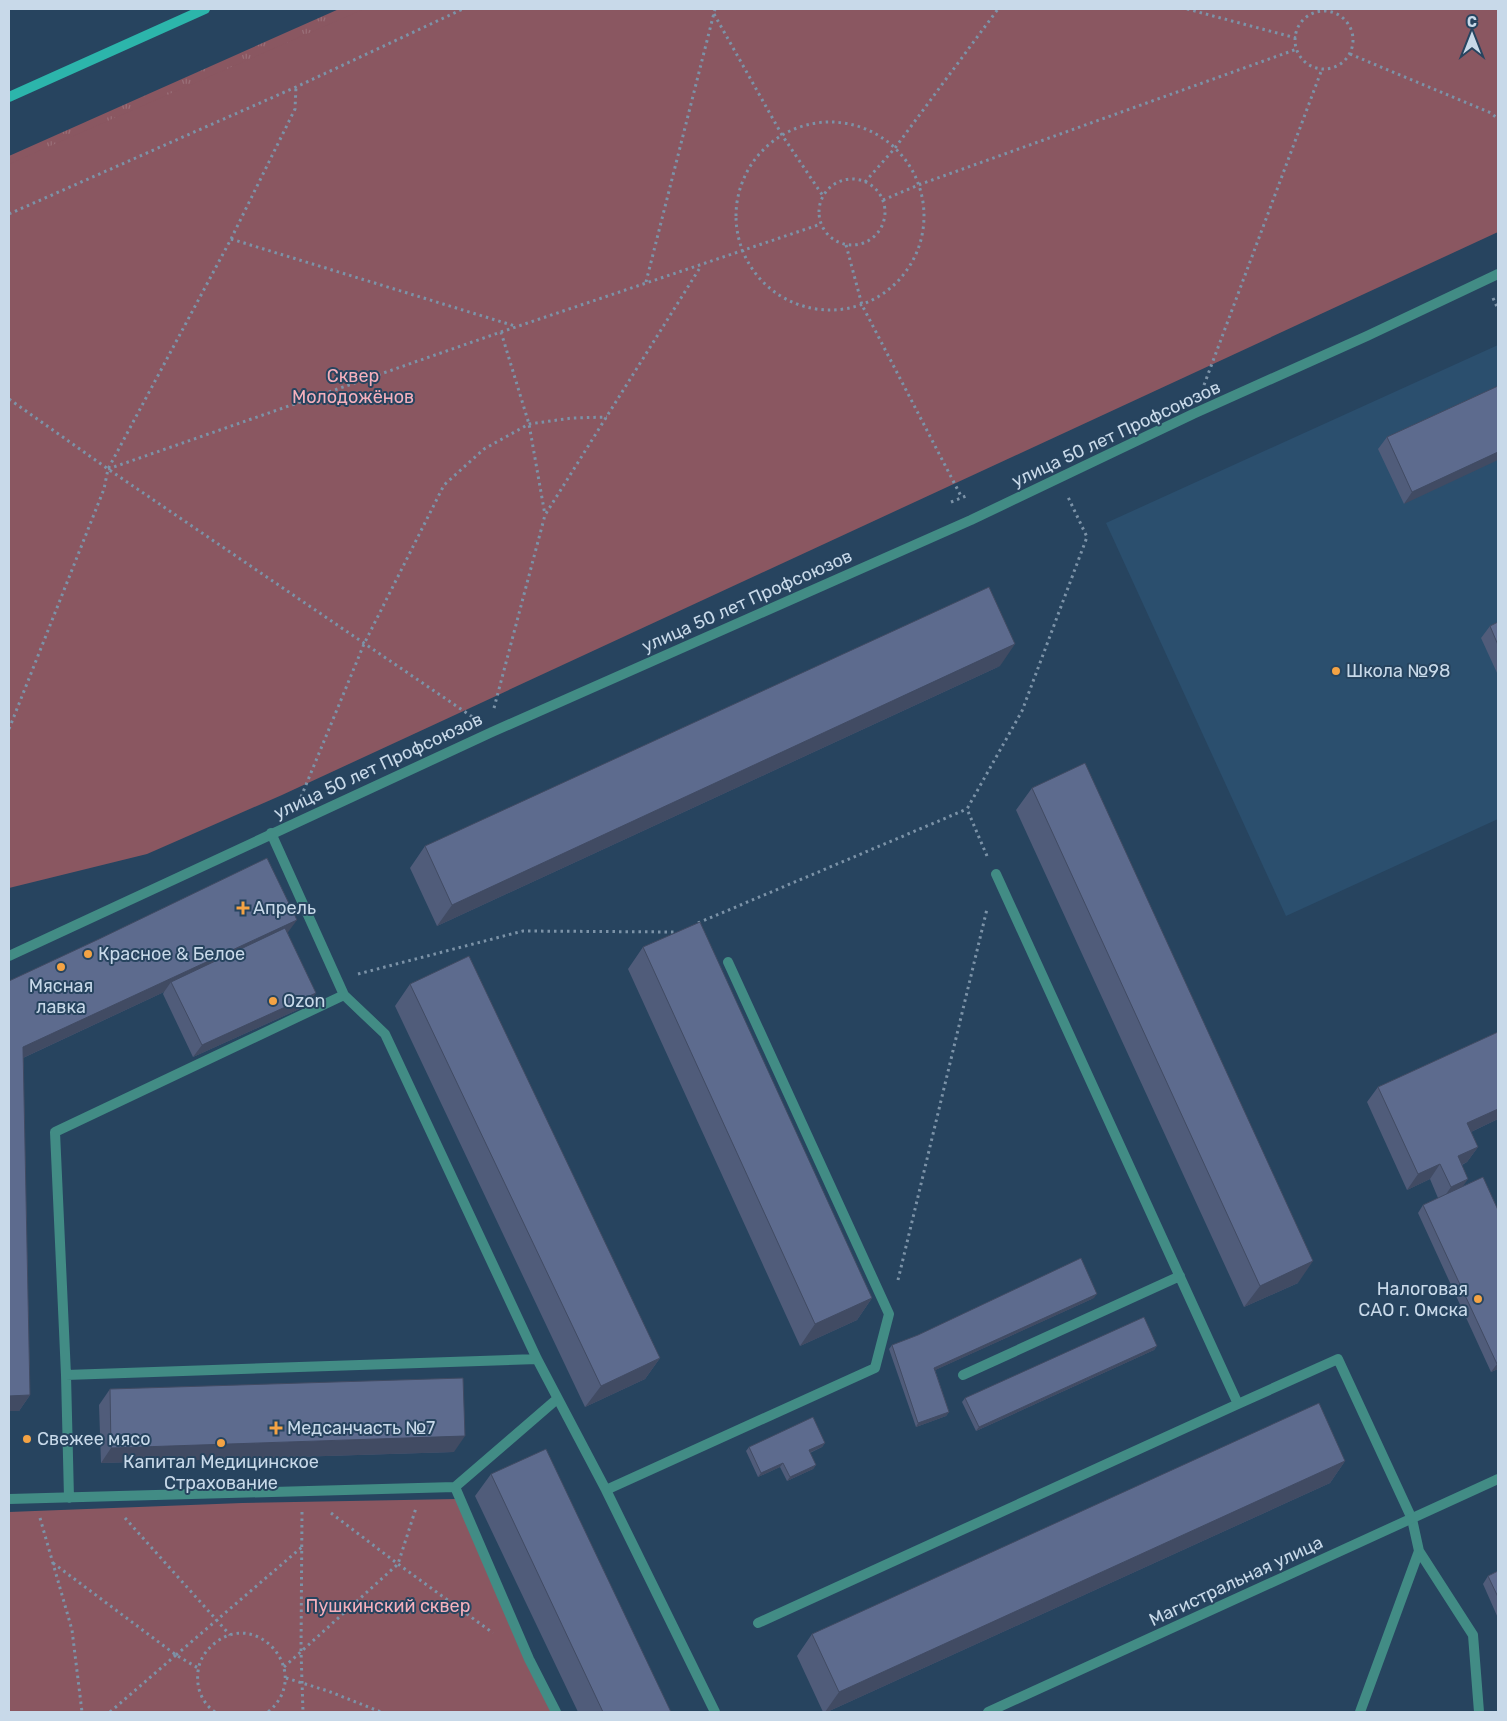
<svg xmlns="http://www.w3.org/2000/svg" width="1507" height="1721" font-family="Rubik,sans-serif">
<defs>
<pattern id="grass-tufts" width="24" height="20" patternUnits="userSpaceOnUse" patternTransform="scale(1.25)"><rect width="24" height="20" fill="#8a5761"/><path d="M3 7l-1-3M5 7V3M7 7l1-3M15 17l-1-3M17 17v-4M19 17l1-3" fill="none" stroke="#996f78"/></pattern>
</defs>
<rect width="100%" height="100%" fill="#27445f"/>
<!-- built -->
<path fill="#2b4f6e" d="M1498 345V819L1286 916 1106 523Z"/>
<!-- grass -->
<path fill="url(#grass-tufts)" d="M339 9H434L9 206V156Z"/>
<!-- green -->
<path fill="#8a5761" d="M364 9H1498V232L282 795 147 854 9 888V164Z
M457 1499 551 1712H9V1512L242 1503Z"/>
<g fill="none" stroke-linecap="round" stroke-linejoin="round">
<!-- path -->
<path stroke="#7c93a8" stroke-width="3" stroke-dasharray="2.5 4" stroke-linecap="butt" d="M1187 9 1296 38
M1295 40a29 29 0 1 1 58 0a29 29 0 1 1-58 0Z
M714 14 782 135 823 196
M1350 54 1491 113 1498 119
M736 216a94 94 0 1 1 188 0a94 94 0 1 1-188 0Z
M819 212a33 33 0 1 1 66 0a33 33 0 1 1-66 0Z
M865 182 895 148 998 9
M883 200 921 184 1297 49
M9 214 296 87 463 9
M231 239 515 326
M846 245 862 305 962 498
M646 282 715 9
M1493 298 1498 309
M501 332 529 424 545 515
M1204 385 1322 69
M9 399 108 469 474 718
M108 469 501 332 821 224
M951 502 966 496
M494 708 545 515 701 266
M9 729 104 489 108 469 231 239 295 109 296 87
M301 797 364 644 444 485 484 449 529 424 572 418 607 417
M987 856 967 809 1022 711 1087 537 1068 497
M698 923 967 809
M358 974 523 931 676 932
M898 1280 987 909
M302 1512 301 1651 303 1712
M331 1513 398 1564 493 1633
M40 1518 72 1630 82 1712
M125 1518 230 1635
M53 1563 176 1655 198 1668
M176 1655 302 1547
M284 1667 398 1564 416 1508
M286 1678 328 1691 381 1712
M110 1712 176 1655
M215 1712C202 1703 196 1688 198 1672 199 1660 206 1650 215 1643 258 1608 314 1674 268 1712"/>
<!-- lane -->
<path stroke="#428c85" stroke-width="10" d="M271 833 344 995 385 1034 537 1359 606 1490 715 1712
M66 1375 537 1359
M963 1375 1180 1276
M1238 1404 1338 1359 1412 1519 1419 1551 1473 1635 1479 1712
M606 1490 875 1368 889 1314 728 962
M69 1498 66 1375 55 1132 344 995
M9 1499 455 1487
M758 1623 1238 1404 996 874
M556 1712 529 1659 455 1487 557 1399
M1360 1712 1419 1551"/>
<!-- street -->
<path stroke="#428c85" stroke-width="10" d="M9 956 492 732 971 520 1193 414 1367 336 1498 274
M988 1712 1498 1479"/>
<!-- secondary -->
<path stroke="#2cb5ab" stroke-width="10" d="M9 97 205 9"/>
</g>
<!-- wall -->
<path fill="#505c7a" d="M1498 386 1404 504 1378 449 1387 437Z
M1498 622V675L1481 638 1490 626Z
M1000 666 437 926 410 868 425 846Z
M1032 788 1298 1283 1244 1307 1016 810Z
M288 933 308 1005 193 1057 163 994 164 992 23 1058 30 1395 19 1411 9 981Z
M643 947 872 1298 857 1320 800 1346 628 969Z
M410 984 660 1358 645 1379 585 1407 395 1006Z
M1498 1032V1119L1471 1132 1478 1147 1467 1162 1462 1165 1463 1187 1498 1369 1491 1372 1418 1213 1423 1205 1438 1198 1430 1179 1407 1190 1367 1102 1378 1087Z
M1094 1298 935 1370 949 1412 946 1416 916 1427 889 1349 892 1345Z
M1157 1346 1154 1350 976 1431 962 1402 965 1398Z
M110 1389 454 1452 101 1463 99 1405Z
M825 1443 822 1447 810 1453 816 1465 813 1469 787 1481 780 1467 758 1477 746 1451 749 1447Z
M1345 1461 1330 1483 827 1712H823L797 1656 812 1634Z
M491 1474 671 1712H578L475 1496Z
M1498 1571V1618L1483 1584 1488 1576Z"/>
<!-- shaded-wall -->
<path fill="#414b63" d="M1498 452V460L1404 504 1412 492Z
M1015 644 1000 666 437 926 452 905Z
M297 920 286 935 171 982 164 992 12 1063 23 1047Z
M316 993 308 1005 193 1057 202 1045Z
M1498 1109V1119L1456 1139 1467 1123Z
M1478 1147 1467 1162 1447 1171 1458 1156Z
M1440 1164 1430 1179 1407 1190 1418 1174Z
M1468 1179 1457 1195 1440 1203 1451 1187Z
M1313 1261 1298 1283 1244 1307 1260 1286Z
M1097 1294 1094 1298 931 1372 934 1368Z
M872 1298 857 1320 800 1346 815 1324Z
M1157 1346 1154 1350 976 1431 979 1427Z
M660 1358 645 1379 585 1407 601 1386Z
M1498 1363V1369L1491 1372 1497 1364Z
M30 1395 19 1411H9V1396Z
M949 1412 946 1416 916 1427 918 1423Z
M465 1436 454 1452 101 1463 111 1448Z
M825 1443 822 1447 806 1454 809 1450Z
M1345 1461 1330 1483 827 1712H825L839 1692Z
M783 1463 780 1467 758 1477 761 1473Z
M816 1465 813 1469 787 1481 790 1477Z"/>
<!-- building -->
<path fill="#5d6b8e" stroke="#414b63" d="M1498 386V452L1412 492 1387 437Z
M989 587 1015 644 452 905 425 846Z
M1498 622V645L1490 626Z
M1085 763 1313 1261 1260 1286 1032 788Z
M267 858 297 920 23 1047 30 1395 9 1396V981L99 939Z
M700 922 872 1298 815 1324 643 947Z
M285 928 316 993 202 1045 171 982Z
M469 956 660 1358 601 1386 410 984Z
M1498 1032V1109L1467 1123 1478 1147 1458 1156 1468 1179 1451 1187 1440 1164 1418 1174 1378 1087Z
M1483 1177 1498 1210V1363L1497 1364 1423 1205Z
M1081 1258 1097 1294 934 1368 949 1412 918 1423 892 1345 918 1335Z
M1144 1317 1157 1346 979 1427 965 1398Z
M463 1378 465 1436 111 1448 110 1389Z
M1319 1403 1345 1461 839 1692 812 1634Z
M813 1417 825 1443 809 1450 816 1465 790 1477 783 1463 761 1473 749 1447Z
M546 1449 671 1712H603L491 1474Z
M1498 1571V1597L1488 1576Z"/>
<!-- markers -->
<g fill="#f4a344" stroke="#27445f" stroke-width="2">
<circle cx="1336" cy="671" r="5"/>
<path d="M240.5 900.5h5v5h5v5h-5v5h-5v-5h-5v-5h5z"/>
<circle cx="88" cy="954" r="5"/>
<circle cx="61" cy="967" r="5"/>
<circle cx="273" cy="1001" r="5"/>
<circle cx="1478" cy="1299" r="5"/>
<path d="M273.5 1420.5h5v5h5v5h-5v5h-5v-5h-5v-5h5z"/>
<circle cx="27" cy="1439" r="5"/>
<circle cx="221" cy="1443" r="5"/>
</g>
<g text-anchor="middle" stroke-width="4" stroke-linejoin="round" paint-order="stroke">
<!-- park labels -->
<g font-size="18" fill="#f5b0bc" stroke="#27445f">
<text x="353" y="382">Сквер<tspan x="353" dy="21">Молодожёнов</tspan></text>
<text x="388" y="1612">Пушкинский сквер</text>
</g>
<!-- street labels -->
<g font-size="18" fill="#c8d9e9" stroke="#27445f">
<text transform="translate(1116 434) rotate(-25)" y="6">улица 50 лет Профсоюзов</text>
<text transform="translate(747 601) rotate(-24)" y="6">улица 50 лет Профсоюзов</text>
<text transform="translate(378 766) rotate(-25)" y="6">улица 50 лет Профсоюзов</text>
<text transform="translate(1236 1581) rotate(-25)" y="6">Магистральная улица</text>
</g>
<!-- poi labels -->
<g font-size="18" fill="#c8d9e9" stroke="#27445f" text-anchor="start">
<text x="1346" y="677">Школа №98</text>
<text x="253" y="914">Апрель</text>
<text x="98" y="960">Красное &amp; Белое</text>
<text x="61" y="992" text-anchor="middle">Мясная<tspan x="61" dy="21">лавка</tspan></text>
<text x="283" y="1007">Ozon</text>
<text x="1468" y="1295" text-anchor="end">Налоговая<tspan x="1468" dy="21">САО г. Омска</tspan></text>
<text x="287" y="1434">Медсанчасть №7</text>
<text x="37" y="1445">Свежее мясо</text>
<text x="221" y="1468" text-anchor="middle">Капитал Медицинское<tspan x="221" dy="21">Страхование</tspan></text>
</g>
</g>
<!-- border -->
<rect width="1507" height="1721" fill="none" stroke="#c8d9e9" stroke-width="20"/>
<!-- north arrow -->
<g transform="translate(1472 35)" stroke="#27445f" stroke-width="4" paint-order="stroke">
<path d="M0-4L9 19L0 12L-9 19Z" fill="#c8d9e9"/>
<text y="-8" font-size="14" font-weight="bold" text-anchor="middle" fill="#c8d9e9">С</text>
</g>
</svg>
